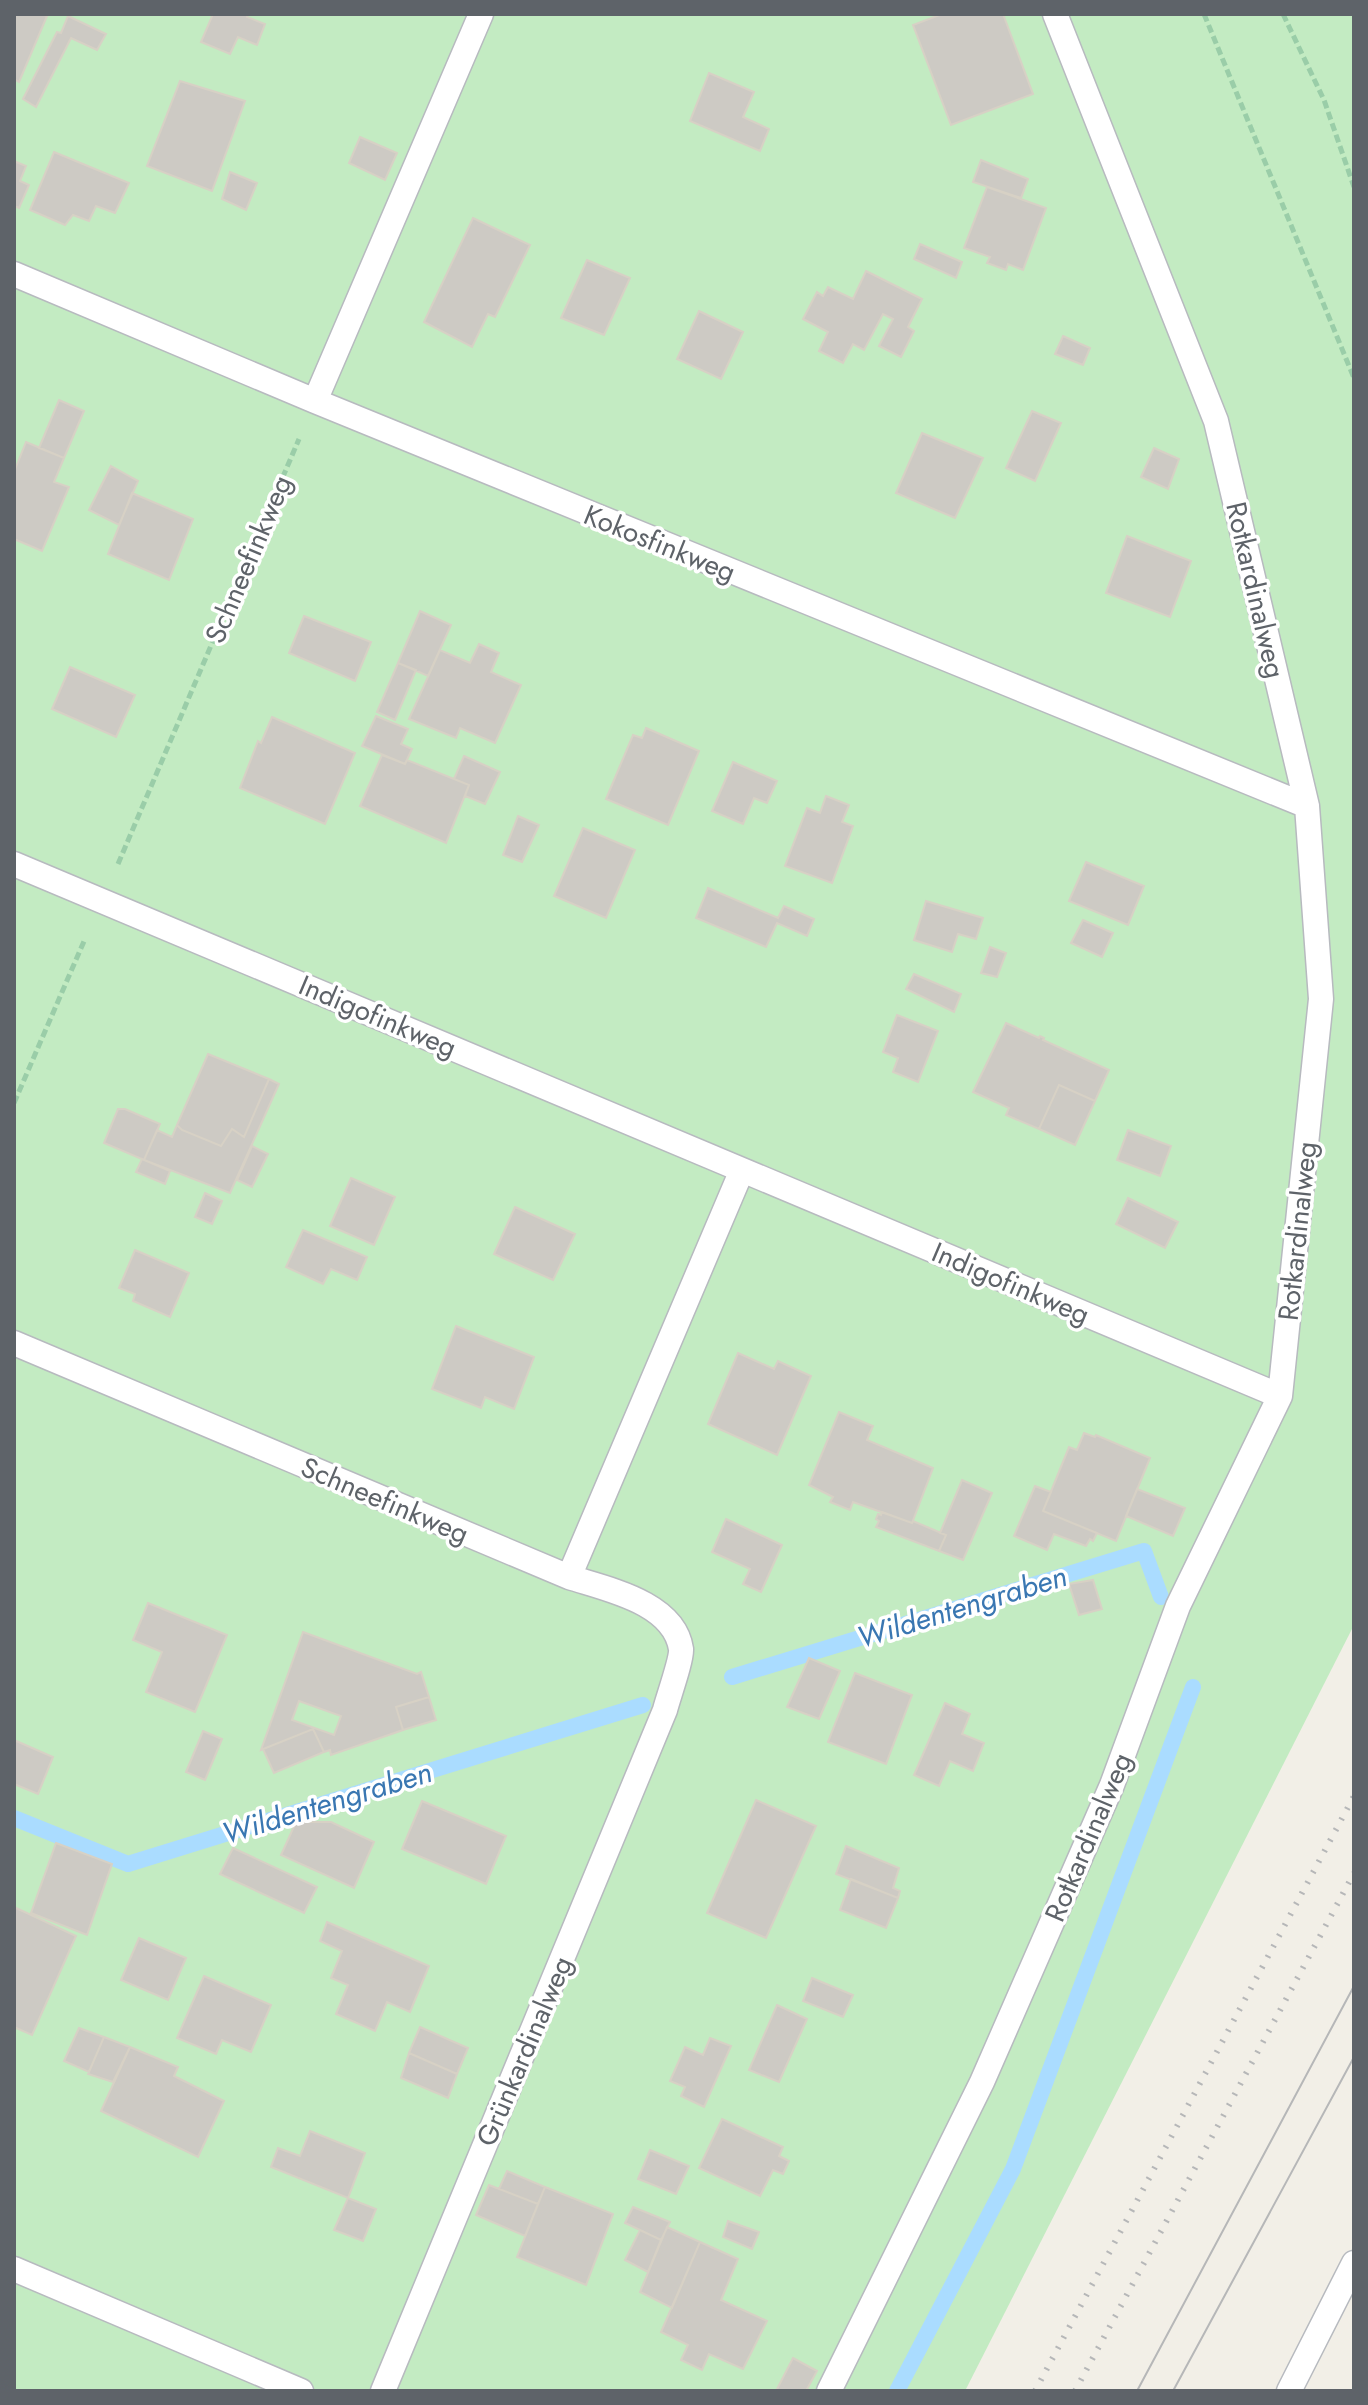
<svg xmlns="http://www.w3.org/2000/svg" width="1368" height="2405" font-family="Jost,sans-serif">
<rect width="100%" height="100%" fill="#f2efe7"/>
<!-- green -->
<path fill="#c3ebc2" d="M14 14H1354V1625L965 2391H14Z"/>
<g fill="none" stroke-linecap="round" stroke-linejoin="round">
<!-- stream -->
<path stroke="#aadcff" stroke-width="16" d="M732 1677 1144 1551 1161 1597
M14 1818 128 1864 643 1705
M897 2391 1013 2169 1193 1687"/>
</g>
<!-- building -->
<path fill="#cdcac4" stroke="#d7d1c5" stroke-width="2" fill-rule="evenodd" d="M14 14H42L47 16 19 82 14 79Z
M213 14H248L247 17 265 24 257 45 238 37 230 54 201 42Z
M942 14H1003L1033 94 951 125 913 25Z
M68 16 106 34 97 50 71 38 36 107 23 99 57 32 61 33Z
M709 73 754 92 743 117 769 129 760 151 690 121Z
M180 81 245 101 212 191 147 166Z
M360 137 397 153 385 180 349 163Z
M54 152 129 183 115 213 96 206 89 221 73 215 65 225 30 210Z
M981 160 1028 179 1021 198 973 182Z
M14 161 26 166 20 181 29 185 19 208 14 206Z
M230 172 257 183 246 210 222 199Z
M987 187 1046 208 1023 270 1008 264 1006 270 987 263 990 257 964 248Z
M473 218 530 245 495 317 488 314 472 347 424 322Z
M920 244 962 262 956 278 914 259Z
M587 260 630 278 604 335 561 318Z
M866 271 922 299 908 327 914 331 901 357 879 346 893 319 883 314 864 350 853 344 843 363 819 351 828 332 803 319 817 292 823 296 828 287 853 299Z
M699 311 743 332 721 379 677 359Z
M1063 336 1090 348 1083 365 1055 354Z
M59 400 84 411 64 458 39 448Z
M1032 411 1061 423 1035 481 1006 468Z
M922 433 983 458 955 518 896 493Z
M26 442 64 458 54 482 69 487 42 551 14 539V472Z
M1154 448 1179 459 1168 489 1141 477Z
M111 466 138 481 119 525 89 510Z
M132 493 193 519 169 580 108 554Z
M1127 536 1191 561 1170 617 1106 593Z
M420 611 451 625 428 676 398 663Z
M304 616 371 642 355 681 289 653Z
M479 644 499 653 491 672 521 685 495 743 460 728 456 738 409 719 440 650 470 663Z
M398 663 416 670 395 720 377 712Z
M70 667 135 695 116 737 52 709Z
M376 716 408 729 401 744 412 749 405 764 362 746Z
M272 717 355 753 325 824 240 788 258 741 261 743Z
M646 728 699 751 668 825 606 799 633 735 642 738Z
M382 755 405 764 407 760 469 785 446 843 360 806Z
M464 756 500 772 485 804 465 796 469 785 454 779Z
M733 762 777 781 767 803 754 798 743 824 712 811Z
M826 796 849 805 842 822 853 826 832 883 785 866 807 808 820 813Z
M518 816 539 825 522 862 503 855Z
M583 828 635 850 606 918 554 896Z
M1086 862 1144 886 1128 925 1069 901Z
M708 888 778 918 784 906 814 919 807 936 777 923 766 947 696 918Z
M926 901 983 918 976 939 958 934 952 952 914 940Z
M1083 920 1113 933 1102 957 1071 943Z
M990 947 1006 953 997 977 981 973Z
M914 974 961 994 954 1012 906 989Z
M897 1015 938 1031 918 1082 893 1072 898 1058 883 1052Z
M1006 1023 1039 1038 1040 1036 1044 1038 1043 1040 1109 1070 1095 1101 1059 1085 1039 1129 1006 1115 1009 1108 973 1092Z
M208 1054 269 1079 244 1137 232 1129 221 1146 182 1130 177 1125Z
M269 1079 279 1084 230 1193 144 1160 157 1130 172 1137 177 1125 182 1130 221 1146 232 1129 244 1137Z
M1059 1085 1095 1101 1075 1145 1039 1129Z
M118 1109H125L160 1124 144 1160 104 1143Z
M1128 1130 1171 1146 1160 1176 1117 1160Z
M252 1146 268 1154 252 1187 237 1180Z
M142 1159 170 1171 165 1184 136 1172Z
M351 1178 395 1197 374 1245 330 1226Z
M205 1193 222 1201 212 1224 195 1217Z
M1128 1198 1178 1222 1165 1248 1116 1224Z
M515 1207 575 1234 553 1280 494 1254Z
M303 1230 367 1257 357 1280 331 1269 323 1284 286 1267Z
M135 1250 189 1273 170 1317 133 1301 135 1294 119 1288Z
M456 1326 534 1357 514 1409 485 1397 481 1408 432 1389Z
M738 1353 774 1369 778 1361 811 1376 777 1455 708 1424Z
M839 1412 873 1426 867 1440 933 1468 912 1523 853 1502 850 1510 830 1502 833 1497 809 1485Z
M1084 1433 1095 1437 1096 1435 1150 1458 1116 1541 1043 1511 1069 1447 1077 1450Z
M962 1480 992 1493 963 1560 939 1551 946 1535 940 1533Z
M1035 1486 1051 1492 1043 1511 1097 1533 1093 1541 1090 1539 1086 1546 1054 1534 1047 1550 1014 1536Z
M1137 1489 1185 1508 1173 1536 1126 1516Z
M882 1512 912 1523 913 1521 946 1535 939 1551 876 1527 879 1521 876 1519 878 1514 881 1515Z
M726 1519 782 1545 761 1592 743 1584 750 1569 712 1552Z
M1093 1580 1102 1609 1079 1615 1069 1584Z
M148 1603 227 1635 195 1712 146 1692 162 1652 133 1640Z
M303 1632 417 1674 421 1672 429 1697 396 1707 403 1730 331 1755 330 1750 324 1752 313 1729 261 1750ZM299 1701 341 1716 334 1735 292 1720Z
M809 1658 840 1671 819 1719 787 1707Z
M855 1673 912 1695 886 1764 828 1742Z
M429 1697 436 1720 403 1730 396 1707Z
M945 1703 970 1714 962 1734 984 1743 973 1771 950 1761 939 1786 914 1775Z
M313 1729 324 1752 274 1773 263 1749Z
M203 1731 222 1739 205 1780 186 1772Z
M14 1740 53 1757 38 1794 14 1784Z
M756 1800 816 1826 766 1938 707 1913Z
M422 1801 506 1836 486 1884 402 1849Z
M296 1822H331L374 1842 354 1888 281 1855Z
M56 1843 112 1864 87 1935 31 1913Z
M846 1846 899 1868 893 1888 900 1891 898 1898 836 1874Z
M233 1848 317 1887 304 1913 220 1874Z
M851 1879 898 1898 886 1928 840 1910Z
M14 1907 76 1936 32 2035 14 2027Z
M327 1922 429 1966 410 2012 387 2002 375 2031 336 2014 348 1985 331 1978 342 1951 320 1941Z
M139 1938 186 1958 168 2000 121 1980Z
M204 1976 271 2005 251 2052 222 2040 216 2054 177 2038Z
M812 1978 853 1995 843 2017 803 2001Z
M777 2005 807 2019 779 2082 749 2070Z
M420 2027 468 2048 457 2074 409 2053Z
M79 2028 104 2037 89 2072 64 2061Z
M104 2037 130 2047 113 2082 88 2074Z
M710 2038 731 2046 704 2107 681 2096 685 2087 670 2081 685 2047 703 2055Z
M130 2047 178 2067 174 2076 224 2101 198 2157 101 2111Z
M409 2053 457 2074 448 2098 401 2078Z
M722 2119 783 2147 779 2156 789 2161 783 2174 773 2170 760 2196 699 2168Z
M310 2131 365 2153 348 2198 271 2167 278 2148 300 2156Z
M650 2150 689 2166 676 2194 638 2179Z
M507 2171 545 2187 538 2204 499 2189Z
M489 2185 538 2204 525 2236 476 2215Z
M545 2187 613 2214 586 2285 517 2257Z
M348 2198 376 2209 363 2241 334 2230Z
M633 2207 670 2222 661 2240 625 2223Z
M728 2221 759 2232 752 2249 723 2237Z
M667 2227 700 2242 672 2308 640 2292Z
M640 2230 661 2240 648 2272 625 2260Z
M700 2242 738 2259 721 2300 767 2321 743 2369 709 2354 702 2370 681 2360 688 2345 661 2332Z
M793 2358 817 2371 806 2391H776Z"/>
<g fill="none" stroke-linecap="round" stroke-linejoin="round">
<!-- lane casing -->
<g stroke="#b7babf" stroke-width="27">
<path id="lane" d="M14 274 315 401 1307 806
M315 401 481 14
M14 864 1280 1396
M14 1343 569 1577C606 1589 674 1602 681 1649 682 1659 668 1698 665 1710L383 2391
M569 1577 742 1170
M14 2269 301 2391
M829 2391 982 2082 1112 1785 1178 1606 1280 1396 1321 999 1307 806 1216 421 1055 14
M1289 2391 1354 2263"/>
</g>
<!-- path -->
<path stroke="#9acda8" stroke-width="5" stroke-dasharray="8 4" stroke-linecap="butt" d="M1204 14 1354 378
M1283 14 1324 100 1354 187
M118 864 299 439
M14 1103 85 939"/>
<!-- lane -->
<use href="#lane" stroke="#fff" stroke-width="24"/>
<!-- tram -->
<path stroke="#b6b7b8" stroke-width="2" d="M1137 2391 1354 1986
M1173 2391 1354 2057"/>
<!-- rail -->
<path stroke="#b6b7b8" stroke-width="6" stroke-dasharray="2 10" stroke-linecap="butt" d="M1035 2391 1354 1796
M1075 2391 1354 1873"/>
</g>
<g text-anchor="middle" stroke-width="7" stroke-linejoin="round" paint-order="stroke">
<!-- street labels -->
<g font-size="28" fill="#5e6369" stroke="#fff">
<text transform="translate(660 543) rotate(22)" y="10">Kokosfinkweg</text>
<text transform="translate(248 559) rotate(-67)" y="10">Schneefinkweg</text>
<text transform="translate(1256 590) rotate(77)" y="10">Rotkardinalweg</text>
<text transform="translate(378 1016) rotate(23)" y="10">Indigofinkweg</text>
<text transform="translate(1297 1231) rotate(-84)" y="10">Rotkardinalweg</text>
<text transform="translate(1011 1283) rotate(23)" y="10">Indigofinkweg</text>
<text transform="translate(385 1500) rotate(23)" y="10">Schneefinkweg</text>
<text transform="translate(1088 1837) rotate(-67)" y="10">Rotkardinalweg</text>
<text transform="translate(524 2051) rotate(-67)" y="10">Grünkardinalweg</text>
</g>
<!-- water labels -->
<g font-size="30" font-style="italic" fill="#3a77b2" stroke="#fff">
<text transform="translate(962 1607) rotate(-17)" y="10">Wildentengraben</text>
<text transform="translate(327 1803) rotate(-17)" y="10">Wildentengraben</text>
</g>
</g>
<!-- border -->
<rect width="1368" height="2405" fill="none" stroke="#5e6369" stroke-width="32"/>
</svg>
